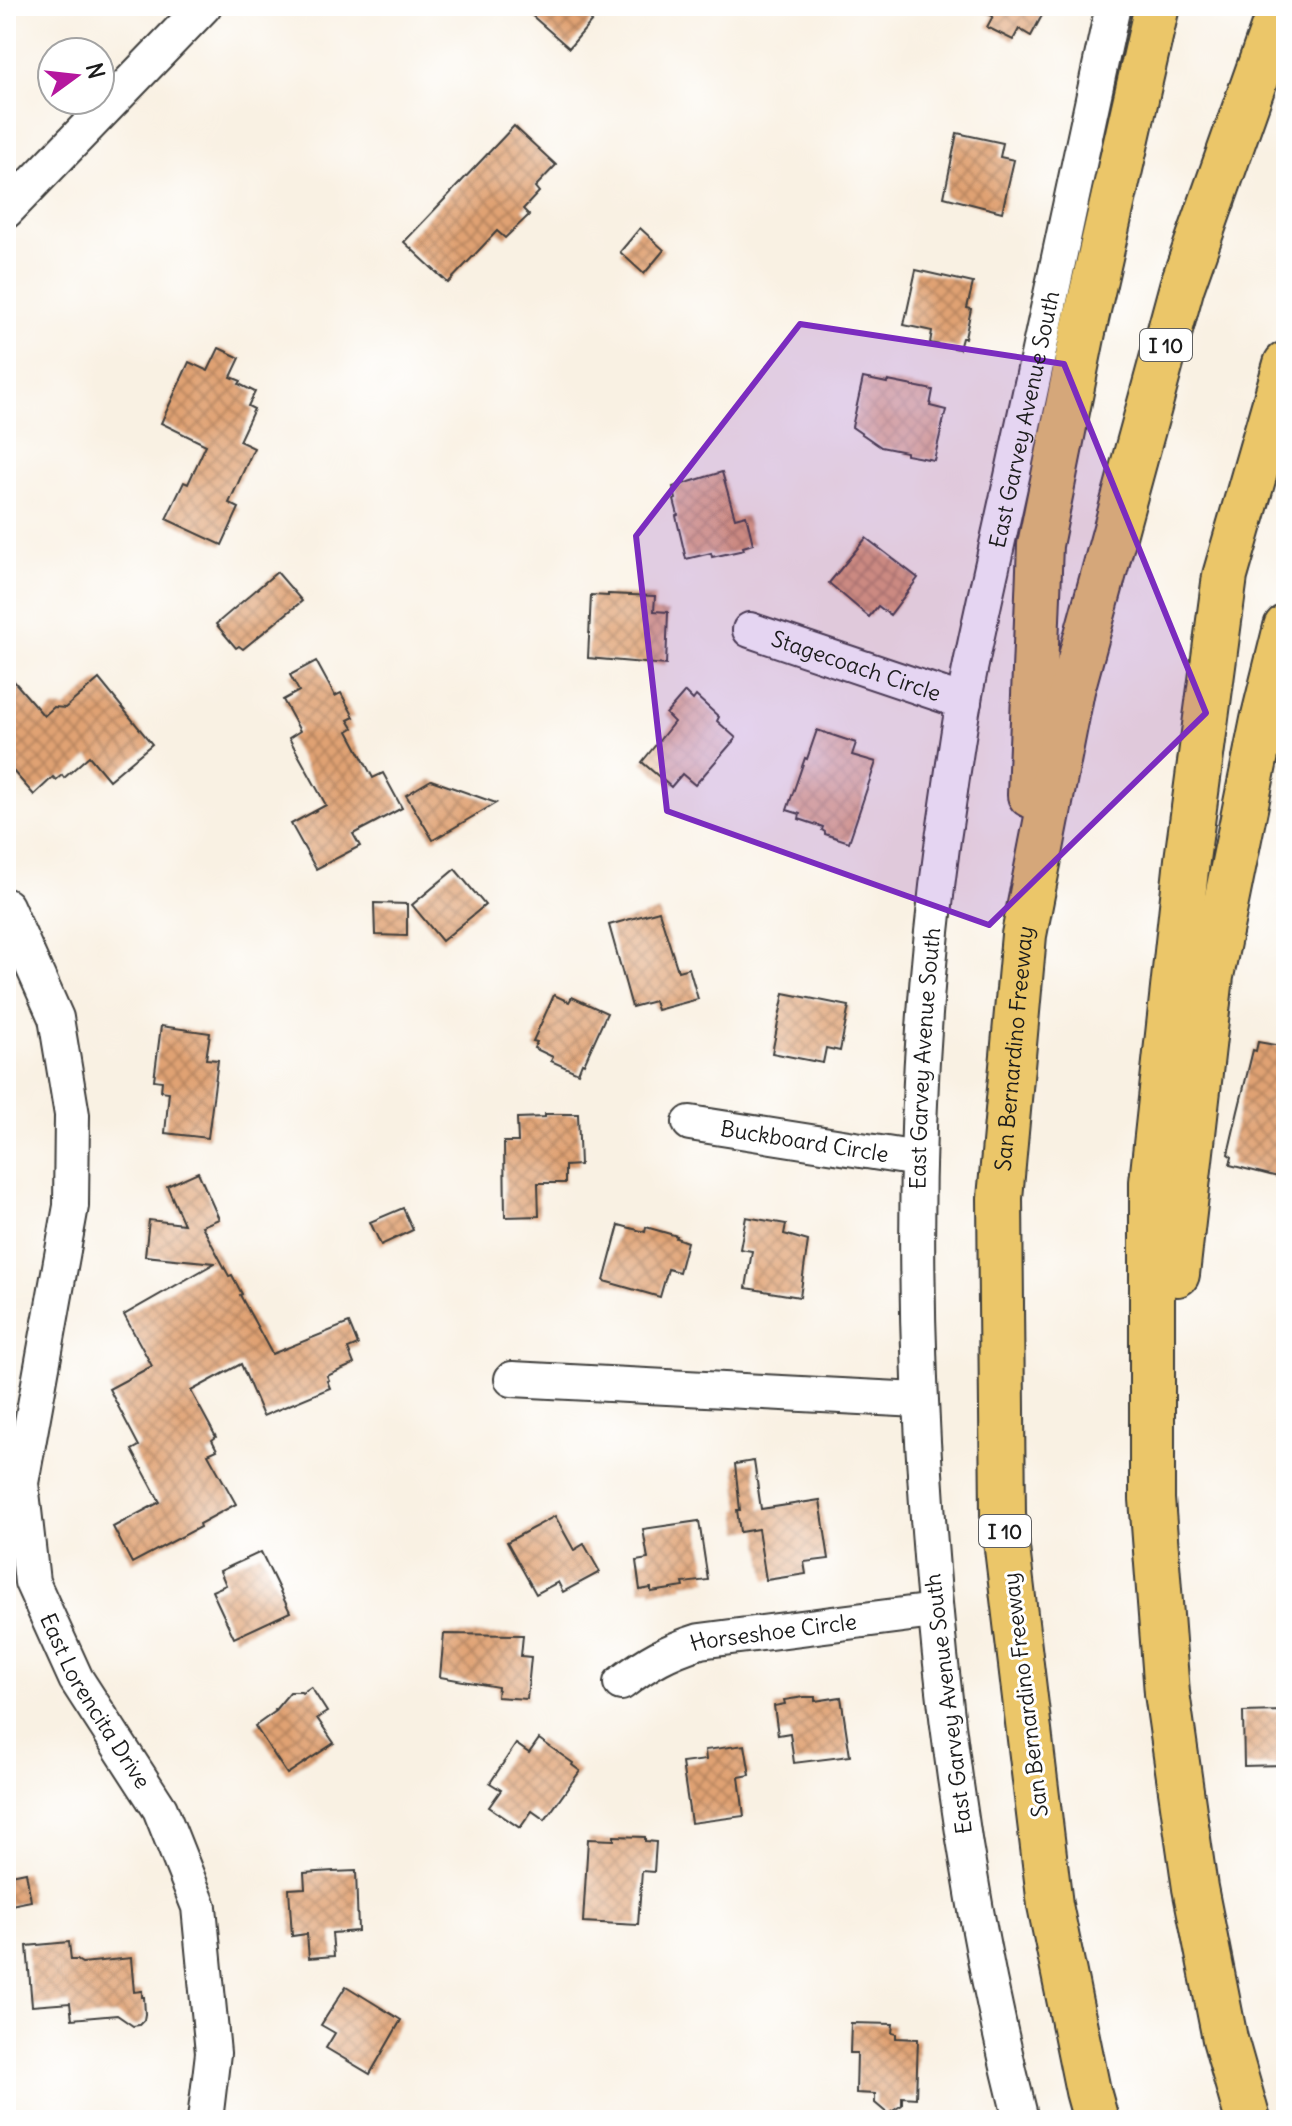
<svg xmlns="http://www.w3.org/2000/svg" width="1292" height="2126" viewBox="0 0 1292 2126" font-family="Delius,sans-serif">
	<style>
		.building { fill: url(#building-cross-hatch) }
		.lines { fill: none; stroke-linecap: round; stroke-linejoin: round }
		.minor-casing { stroke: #3d3c3a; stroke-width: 38 }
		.highway-casing { stroke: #3d3c3a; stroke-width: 48 }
		.minor { stroke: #fff; stroke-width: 34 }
		.highway { stroke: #ebc669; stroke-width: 44 }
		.marked { fill: #7b2cbf; fill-opacity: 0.2; stroke: #7b2cbf; stroke-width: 6; stroke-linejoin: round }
		.labels { text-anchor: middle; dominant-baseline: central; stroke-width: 6; stroke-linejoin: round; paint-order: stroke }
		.shield { fill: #fff; stroke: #606060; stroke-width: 2 }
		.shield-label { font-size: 20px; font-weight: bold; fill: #1c1c1c }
		.street-label { font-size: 22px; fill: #1c1c1c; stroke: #fff }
	</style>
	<defs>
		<pattern id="building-cross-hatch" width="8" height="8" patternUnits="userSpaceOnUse" patternTransform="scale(2)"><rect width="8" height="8" fill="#e0a273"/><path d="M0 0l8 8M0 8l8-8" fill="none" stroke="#b5835e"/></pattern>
	</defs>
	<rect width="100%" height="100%" fill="#fff"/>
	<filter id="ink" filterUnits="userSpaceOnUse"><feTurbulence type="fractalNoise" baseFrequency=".0125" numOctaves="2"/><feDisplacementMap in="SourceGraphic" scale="16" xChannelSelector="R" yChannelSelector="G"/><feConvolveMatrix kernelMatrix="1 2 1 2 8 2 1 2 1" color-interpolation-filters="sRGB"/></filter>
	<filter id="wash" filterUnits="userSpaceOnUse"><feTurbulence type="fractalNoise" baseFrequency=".006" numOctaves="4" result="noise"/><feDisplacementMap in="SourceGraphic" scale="32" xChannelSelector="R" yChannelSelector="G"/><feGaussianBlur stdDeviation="1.8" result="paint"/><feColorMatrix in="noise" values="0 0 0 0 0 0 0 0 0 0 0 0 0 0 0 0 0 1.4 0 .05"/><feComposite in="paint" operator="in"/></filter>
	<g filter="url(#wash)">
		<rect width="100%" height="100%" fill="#f9f1e3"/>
		<g id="blocks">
			<g class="building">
				<path d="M521 6H575L592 21 569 48Z"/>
				<path d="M973 6H1047L1031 36 1019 29 1013 40 987 27 993 16Z"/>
				<path d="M514 126 556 165 535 187 539 192 523 209 529 215 505 238 497 231 448 283 404 242Z"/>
				<path d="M957 133 1003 143 1000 157 1014 160 1002 212 944 197Z"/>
				<path d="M640 228 664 250 644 274 620 252Z"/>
				<path d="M916 270 973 283 967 308 971 309 965 338H962L959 349 930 343 932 331 904 325Z"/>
				<path d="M219 348 240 358 231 377 241 381 239 384 255 392 248 406 254 409 239 441 254 448 229 503 239 508 222 545 166 519 184 482 188 484 206 445 161 423 189 362 208 371Z"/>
				<path d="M863 378 887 383 888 381 933 390 930 406 946 410 934 460 906 455V452L881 447 852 427Z"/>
				<path d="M722 472 735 518 746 515 753 544 743 547 744 550 712 557 711 553 686 559 676 516 678 515 674 500 676 499 673 487Z"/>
				<path d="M866 538 918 578 890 615 878 606 869 617 829 583Z"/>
				<path d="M277 572 302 601 243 649 239 646 236 648 216 624Z"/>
				<path d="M608 594 655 596 654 611 668 612 666 665 588 658 591 595 608 596Z"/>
				<path d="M316 661 335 696 341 693 354 717 348 720 353 728 348 731 373 778 383 773 402 808 353 834 360 846 316 869 291 824 326 805 289 738 300 731 283 700 299 691 290 675Z"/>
				<path d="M6 672 44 716 54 707 65 708 99 679 152 744 109 780 89 756 64 778 62 775 56 780 53 777 34 795 6 763Z"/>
				<path d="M685 692 693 700 696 696 719 717 717 721 736 738 695 785 682 774 671 787 642 762 674 722 666 714Z"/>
				<path d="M817 730 856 743 852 755 876 762 849 842 825 834V832L822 830 823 827 799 819 800 814 787 810 805 758 807 759Z"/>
				<path d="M431 780 496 803 433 840 406 795Z"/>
				<path d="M455 869 485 905 442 941 412 905Z"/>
				<path d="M374 903 407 904V936L375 935Z"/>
				<path d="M659 911 678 971 689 968 698 999 657 1010 654 1001 632 1007 609 925Z"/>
				<path d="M784 993 849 1006 840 1051 826 1048 823 1063 772 1053Z"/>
				<path d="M554 995 569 1002 572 997 607 1013 584 1064 582 1063 578 1073 551 1061 553 1057 534 1048 537 1042 533 1041Z"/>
				<path d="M161 1026 210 1033 206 1059 218 1060 208 1138 165 1133 169 1092 161 1091 162 1081 154 1080Z"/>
				<path d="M1258 1042 1286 1047V1179L1230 1165 1232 1157 1228 1154 1238 1111 1253 1050 1256 1051Z"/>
				<path d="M545 1114H578L580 1165 565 1166V1183H538L539 1216 505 1217 504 1142H518L517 1118 545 1117Z"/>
				<path d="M198 1172 219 1219 202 1226 229 1276 232 1275 242 1294 240 1295 272 1354 349 1323 358 1345 348 1349 354 1364 327 1376 329 1380 327 1381 330 1388 263 1416 241 1364 191 1391 216 1437 212 1440 217 1450 208 1454 236 1504 199 1524 200 1527 132 1563 113 1527 160 1502 132 1450 139 1446 109 1389 152 1366 124 1315 215 1263 145 1256 149 1220 184 1224 167 1186Z"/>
				<path d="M403 1208 413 1230 381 1245 370 1222Z"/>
				<path d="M746 1217 786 1224 784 1234 808 1241 800 1297 746 1288 752 1251 740 1249Z"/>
				<path d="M619 1225 645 1232 646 1227 677 1236 676 1238 687 1242 679 1272 668 1269 660 1297 604 1281Z"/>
				<path d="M754 1461 761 1509 820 1500 829 1559 804 1562 806 1574 766 1580 758 1529 740 1532 737 1510H740L735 1464Z"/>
				<path d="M555 1516 574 1550 584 1544 600 1572 563 1592 558 1582 536 1594 507 1542Z"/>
				<path d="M699 1521 708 1580 683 1583 684 1587 651 1592V1588L640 1590 636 1561 648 1559 643 1529Z"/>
				<path d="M261 1552 290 1612 234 1638 212 1591 226 1585 220 1571Z"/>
				<path d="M444 1634 523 1635 521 1656 531 1657 527 1699 497 1697 498 1687 440 1677Z"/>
				<path d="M311 1687 327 1712 317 1718 334 1743 287 1774 255 1726 276 1711 275 1710 290 1692H301L302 1693Z"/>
				<path d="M804 1697H815V1701L841 1697 850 1756 794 1763 790 1733 778 1735 774 1706 785 1704 784 1700Z"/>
				<path d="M1286 1711V1765L1244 1766 1243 1712Z"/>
				<path d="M539 1739 573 1763 572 1765 580 1771 545 1820 532 1811 520 1828 489 1807 501 1790 490 1783 516 1744 529 1753Z"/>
				<path d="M745 1745 750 1775 739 1777 744 1816 691 1823 682 1763 706 1760 705 1750Z"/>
				<path d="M614 1836 645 1837V1841L656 1842 654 1872 642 1871 638 1925 583 1922 588 1839 614 1840Z"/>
				<path d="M333 1871V1872L356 1871 358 1931 332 1933 334 1956 309 1958 307 1934 292 1936 289 1889 305 1888 304 1873Z"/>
				<path d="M26 1872 31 1901 6 1906V1876Z"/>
				<path d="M69 1942 71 1960H77L82 1963 131 1958 134 1992 142 1991V1997H144L145 2014 144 2020 139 2025 133 2026 117 2015 72 2019 70 2003 32 2006 27 1946Z"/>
				<path d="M346 1986 401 2020 370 2074 326 2048 335 2033 321 2025Z"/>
				<path d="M851 2023 893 2024 892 2033 896 2034V2038L918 2039 916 2098 902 2097V2105L888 2114 875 2103V2094L856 2093 857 2053H850Z"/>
			</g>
		</g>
	</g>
	<g filter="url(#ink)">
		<use href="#blocks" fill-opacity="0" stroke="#3d3c3a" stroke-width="2"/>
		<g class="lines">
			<g class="minor-casing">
				<g id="minor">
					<path d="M6 211 204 6"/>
					<path id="s1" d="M750 630 964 702"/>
					<path id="s2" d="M6 906 56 1018 72 1115 71 1206 21 1483 32 1582 76 1679 160 1809 199 1907 213 2053 205 2120"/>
					<path id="s3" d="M690 1123 918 1159"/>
					<path d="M512 1379 919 1400"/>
					<path id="s4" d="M621 1683C648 1662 668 1651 700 1641L934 1611"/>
					<path id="s5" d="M1021 2120C970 1918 941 1712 927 1504 911 1282 913 1059 943 839 950 793 956 746 964 700 979 619 999 539 1016 458 1048 308 1080 157 1113 6"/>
				</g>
			</g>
			<g class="highway-casing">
				<g id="highway">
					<path d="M1030 795 1040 545 1083 332 1157 6"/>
					<path d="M1177 1274 1211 976 1263 720 1286 627"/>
					<path id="s6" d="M1096 2120 1088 2091 1050 1905 1003 1515 1000 1198 1024 935 1072 690 1182 286 1281 6"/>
					<path d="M1248 2120 1225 2039 1195 1888 1167 1693 1152 1499V1182L1187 860 1225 576 1286 364"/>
				</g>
			</g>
			<use href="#minor" class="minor"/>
			<use href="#highway" class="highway"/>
		</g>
	</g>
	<path class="marked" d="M800 324 1064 364 1206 713 989 925 667 811 636 536Z"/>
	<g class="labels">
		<g class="shield">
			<rect x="1140" y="329" width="52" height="32" rx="6"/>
			<rect x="979" y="1515" width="52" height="32" rx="6"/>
		</g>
		<g class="shield-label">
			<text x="1166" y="345">I 10</text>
			<text x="1005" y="1531">I 10</text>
		</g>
		<g class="street-label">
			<text stroke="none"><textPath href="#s5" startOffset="1718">East Garvey Avenue South</textPath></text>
			<text stroke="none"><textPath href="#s1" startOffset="112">Stagecoach Circle</textPath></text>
			<text stroke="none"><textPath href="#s6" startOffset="1080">San Bernardino Freeway</textPath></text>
			<text stroke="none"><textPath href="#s5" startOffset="1070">East Garvey Avenue South</textPath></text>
			<text stroke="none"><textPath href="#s3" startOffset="116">Buckboard Circle</textPath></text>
			<text stroke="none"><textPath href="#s4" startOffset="164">Horseshoe Circle</textPath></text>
			<text transform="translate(1025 1695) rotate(-97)">San Bernardino Freeway</text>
			<text stroke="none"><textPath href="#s2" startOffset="828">East Lorencita Drive</textPath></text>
			<text transform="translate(948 1704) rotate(-97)">East Garvey Avenue South</text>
		</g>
	</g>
	<rect width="1292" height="2126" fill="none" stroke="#fff" stroke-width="32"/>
	<g transform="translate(76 76) rotate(75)"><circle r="38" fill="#ffffff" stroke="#a4a4a4" stroke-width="2"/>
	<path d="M0-6L14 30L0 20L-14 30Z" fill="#b5179e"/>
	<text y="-12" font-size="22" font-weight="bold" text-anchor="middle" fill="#1c1c1c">N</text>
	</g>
</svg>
